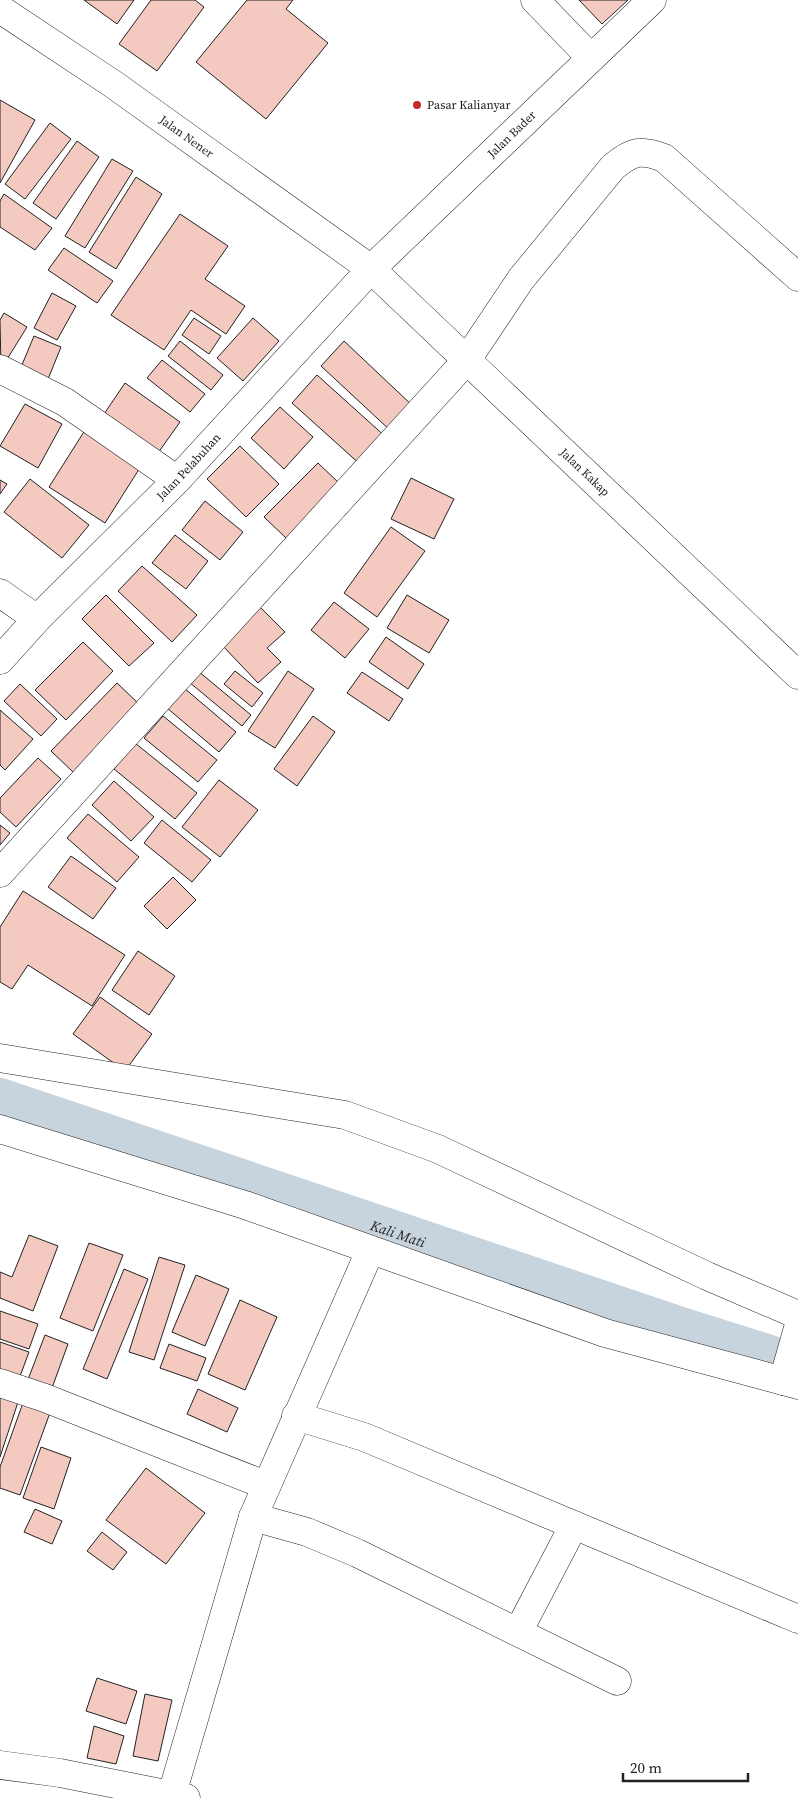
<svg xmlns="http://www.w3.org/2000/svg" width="798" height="1798" viewBox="0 0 798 1798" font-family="'Source Serif 4',serif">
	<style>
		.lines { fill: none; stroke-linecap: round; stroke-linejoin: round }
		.canal { stroke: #c7d3dd; stroke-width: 44 }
		.building { fill: #f3c9c0; stroke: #222 }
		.minor-casing { stroke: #222; stroke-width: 29 }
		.secondary-casing { stroke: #222; stroke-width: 29 }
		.minor { stroke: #fff; stroke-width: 28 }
		.secondary { stroke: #fff; stroke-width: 28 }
		.poi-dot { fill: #c62828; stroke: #fff; stroke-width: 2 }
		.labels { text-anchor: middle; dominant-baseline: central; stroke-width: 4; stroke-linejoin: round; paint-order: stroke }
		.poi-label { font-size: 12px; fill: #222; stroke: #fff; text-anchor: start }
		.street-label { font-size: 12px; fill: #222; stroke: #fff }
		.water-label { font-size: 14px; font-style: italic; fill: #222; stroke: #fff }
	</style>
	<rect width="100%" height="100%" fill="#fff"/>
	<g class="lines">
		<path class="canal" id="s1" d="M0 1100 681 1329 798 1366"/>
	</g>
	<g class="building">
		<path d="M84 0H134L117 24Z"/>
		<path d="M151 0H195L204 7 157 71 119 44Z"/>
		<path d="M247 0H293L286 9 328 43 266 119 196 62Z"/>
		<path d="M579 0H628L602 24Z"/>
		<path d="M0 100 35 120 0 183Z"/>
		<path d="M50 123 71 139 25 199 5 184Z"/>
		<path d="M77 141 99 157 56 219 33 203Z"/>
		<path d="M112 159 133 171 85 248 65 236Z"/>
		<path d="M136 177 162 194 116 269 89 252Z"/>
		<path d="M4 194 52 228 35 250 0 227V201Z"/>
		<path d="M180 214 228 246 205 279 245 306 226 334 191 310 164 350 111 315Z"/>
		<path d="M64 248 113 281 97 303 48 270Z"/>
		<path d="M52 293 76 306 57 340 34 328Z"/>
		<path d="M4 313 27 327 1 369 0 320Z"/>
		<path d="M194 318 221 336 209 354 182 335Z"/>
		<path d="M253 318 279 341 243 381 217 358Z"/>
		<path d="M34 336 61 347 46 384 19 372Z"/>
		<path d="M180 341 223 375 211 390 168 356Z"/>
		<path d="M344 341 415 408 392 432 321 366Z"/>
		<path d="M162 360 205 394 190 412 147 378Z"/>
		<path d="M317 375 387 438 362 466 292 403Z"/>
		<path d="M125 383 180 422 158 453 104 414Z"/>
		<path d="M25 404 62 424 38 468 0 446Z"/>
		<path d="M280 407 313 437 284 469 251 438Z"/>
		<path d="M87 427 143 463 105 523 49 487Z"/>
		<path d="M240 446 279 484 246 517 207 479Z"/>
		<path d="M318 463 340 484 286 538 264 517Z"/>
		<path d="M411 478 454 499 434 539 391 519Z"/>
		<path d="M30 479 89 525 62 558 4 512Z"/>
		<path d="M0 480 7 484 0 494Z"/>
		<path d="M205 501 243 532 220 560 182 530Z"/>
		<path d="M391 527 425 551 377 617 344 593Z"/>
		<path d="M175 535 208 561 186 589 152 563Z"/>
		<path d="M142 566 197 615 172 642 118 591Z"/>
		<path d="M106 595 154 643 129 666 82 619Z"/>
		<path d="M407 595 449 620 429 653 387 628Z"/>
		<path d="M334 602 369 629 345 658 311 630Z"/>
		<path d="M260 607 285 632 267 648 281 662 258 683 221 644Z"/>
		<path d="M386 637 424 664 408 689 369 662Z"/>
		<path d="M83 642 113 671 66 720 35 690Z"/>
		<path d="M198 671 251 715 242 726 189 682Z"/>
		<path d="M235 671 263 693 252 707 224 684Z"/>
		<path d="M288 671 314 689 275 748 248 731Z"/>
		<path d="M362 672 403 699 389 721 347 693Z"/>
		<path d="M117 683 139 704 73 772 51 751Z"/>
		<path d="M20 684 57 719 41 736 4 701Z"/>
		<path d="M184 688 236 732 219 752 167 708Z"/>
		<path d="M0 710 33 739 5 770 0 765Z"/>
		<path d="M163 716 217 760 198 782 144 738Z"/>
		<path d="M313 716 335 732 297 786 274 769Z"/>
		<path d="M135 743 197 793 175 819 114 769Z"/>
		<path d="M38 758 61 779 16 827 0 812V798Z"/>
		<path d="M219 780 258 810 220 857 182 827Z"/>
		<path d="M114 781 154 817 131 841 92 805Z"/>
		<path d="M88 814 139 857 117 882 67 838Z"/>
		<path d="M162 820 211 860 192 882 144 843Z"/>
		<path d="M0 825 10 833 0 845Z"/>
		<path d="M71 856 116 888 93 919 48 887Z"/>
		<path d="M173 877 196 900 167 929 144 906Z"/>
		<path d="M23 891 125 955 92 1006 28 965 12 989 0 982V927Z"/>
		<path d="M138 951 175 976 149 1015 112 990Z"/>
		<path d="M100 997 152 1034 125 1071 73 1034Z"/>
		<path d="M29 1235 58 1246 33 1311 0 1298V1272L12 1277Z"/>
		<path d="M89 1243 123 1255 93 1331 60 1318Z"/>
		<path d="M159 1257 185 1265 154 1360 129 1352Z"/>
		<path d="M124 1269 148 1279 107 1379 83 1369Z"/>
		<path d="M196 1275 229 1289 205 1346 172 1332Z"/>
		<path d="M240 1300 277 1317 245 1390 208 1374Z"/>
		<path d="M0 1311 38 1324 29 1349 0 1339Z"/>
		<path d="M45 1335 68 1344 48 1399 24 1390Z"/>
		<path d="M0 1342 29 1352 16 1387 0 1382Z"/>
		<path d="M169 1344 206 1358 197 1381 160 1368Z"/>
		<path d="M198 1389 238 1408 227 1432 187 1414Z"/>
		<path d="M0 1393 19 1399 0 1457Z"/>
		<path d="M24 1400 51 1410 20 1495 0 1488V1467Z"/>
		<path d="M41 1447 71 1458 54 1509 23 1498Z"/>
		<path d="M146 1468 205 1513 166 1564 106 1520Z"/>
		<path d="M35 1509 62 1521 52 1544 24 1532Z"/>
		<path d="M102 1532 127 1552 113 1570 87 1551Z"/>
		<path d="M97 1678 137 1691 126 1724 86 1711Z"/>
		<path d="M145 1694 172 1700 158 1761 133 1756Z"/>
		<path d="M94 1726 124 1736 116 1764 87 1758Z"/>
	</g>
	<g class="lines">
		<g class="minor-casing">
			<g id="minor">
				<path d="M535 0 591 58"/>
				<path id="s2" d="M0 9 113 84 371 269 798 675"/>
				<path d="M0 369 65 402 177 480"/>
				<path d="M0 593 37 619"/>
				<path d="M0 873 466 361 521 279 613 167C632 151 641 149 664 158L798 277"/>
				<path d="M0 1058 345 1115 438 1149 707 1276 798 1315"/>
				<path d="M0 1129 245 1205 605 1333 798 1385"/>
				<path d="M783 1381 798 1328"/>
				<path d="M0 1383 45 1398 265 1485"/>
				<path d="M296 1416 364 1437 798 1619"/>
				<path d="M253 1517 307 1532 357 1553 617 1681"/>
				<path d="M518 1632 574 1525"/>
				<path d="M0 1765 60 1773 186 1798"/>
				<path d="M172 1794 253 1517 370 1251"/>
			</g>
		</g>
		<g class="secondary-casing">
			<g id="secondary">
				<path id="s3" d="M0 660 37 619 177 480 371 269 652 0"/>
			</g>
		</g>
		<use href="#minor" class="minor"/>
		<use href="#secondary" class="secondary"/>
	</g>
	<circle class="poi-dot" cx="417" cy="105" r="5"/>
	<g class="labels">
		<g class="poi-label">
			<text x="427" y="105">Pasar Kalianyar</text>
		</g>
		<g class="street-label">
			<text stroke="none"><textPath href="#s3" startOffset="734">Jalan Bader</textPath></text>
			<text stroke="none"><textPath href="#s2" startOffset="226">Jalan Nener</textPath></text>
			<text stroke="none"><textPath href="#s3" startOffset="270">Jalan Pelabuhan</textPath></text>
			<text stroke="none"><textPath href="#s2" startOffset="748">Jalan Kakap</textPath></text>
		</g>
		<g class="water-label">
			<text stroke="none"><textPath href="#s1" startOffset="420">Kali Mati</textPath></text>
		</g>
	</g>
	<path d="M623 1773v8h125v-8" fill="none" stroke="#222222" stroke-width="2.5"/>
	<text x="630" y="1773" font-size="15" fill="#222222" stroke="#ffffff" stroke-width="4" paint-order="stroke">20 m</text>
</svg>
